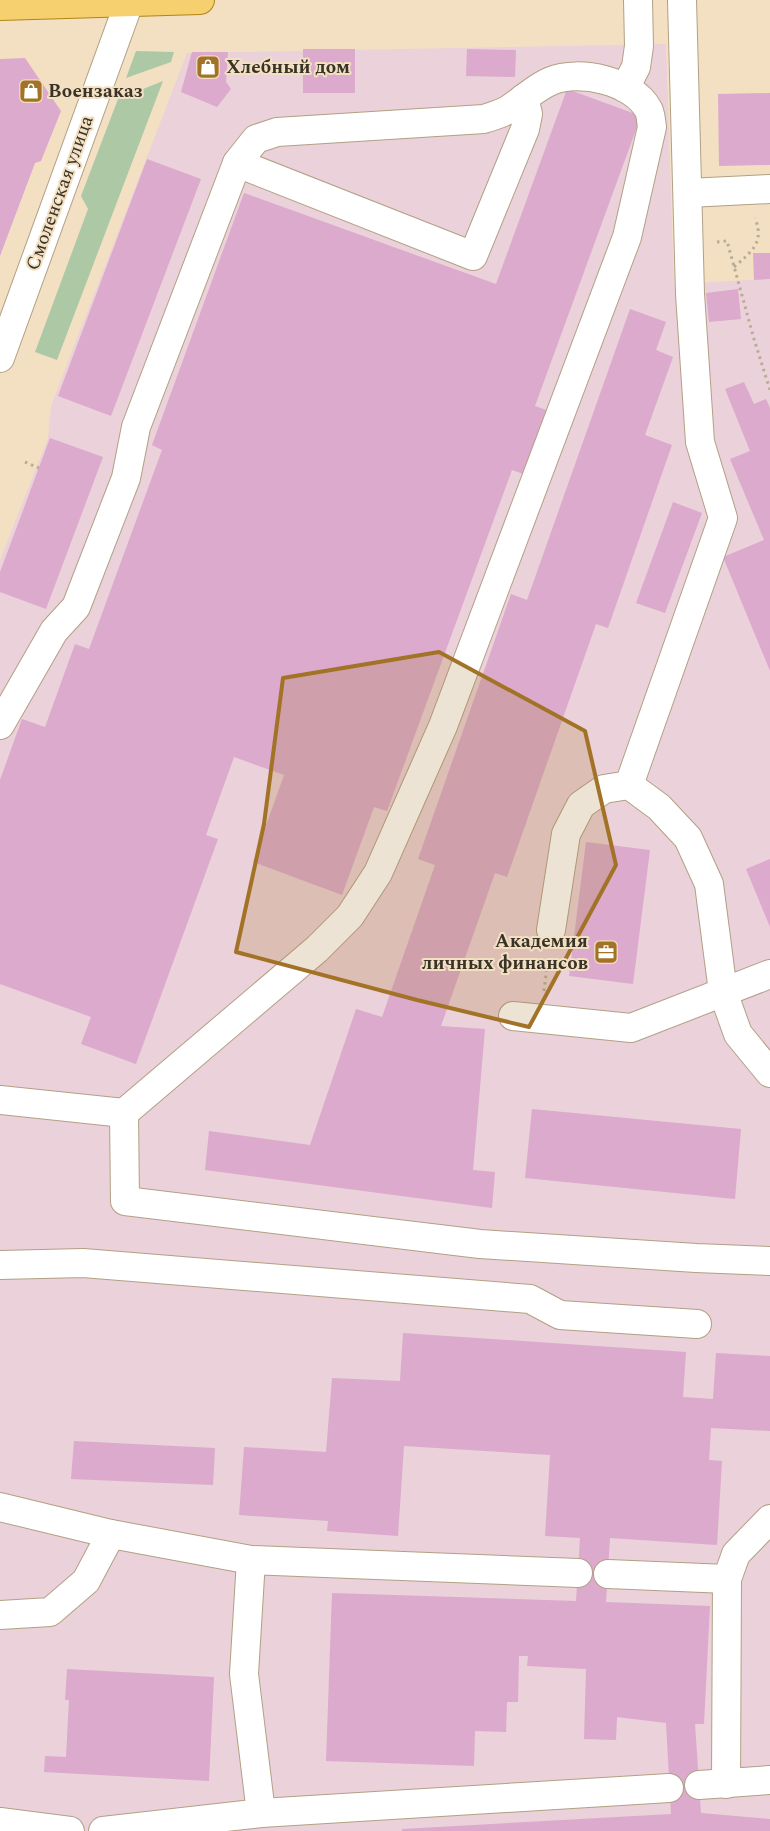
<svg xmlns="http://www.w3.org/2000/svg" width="770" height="1831" viewBox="0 0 770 1831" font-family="Spectral,serif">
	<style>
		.industrial { fill: #ebd1d9 }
		.green { fill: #adc8a5 }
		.building { fill: #dbaacd }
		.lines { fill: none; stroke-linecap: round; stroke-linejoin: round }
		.minor-casing { stroke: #b2a085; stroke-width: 30 }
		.major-casing { stroke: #b08517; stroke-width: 30 }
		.path { stroke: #baab93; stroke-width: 3; stroke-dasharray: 2.5 4; stroke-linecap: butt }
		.minor { stroke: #fff; stroke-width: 28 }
		.major { stroke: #f6d06f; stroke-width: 28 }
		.marked { fill: #a27326; fill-opacity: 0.2; stroke: #a27326; stroke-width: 4; stroke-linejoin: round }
		.labels { text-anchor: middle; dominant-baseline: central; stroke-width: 4; stroke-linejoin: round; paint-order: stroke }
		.poi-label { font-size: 19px; font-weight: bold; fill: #393226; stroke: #f3e0c3; text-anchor: start }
		.street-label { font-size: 19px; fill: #393226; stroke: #f3e0c3 }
	</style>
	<rect width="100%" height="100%" fill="#f3e0c3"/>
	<path class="industrial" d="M666 44 674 284 770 279V1831H0V560L48 438 51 406 187 53Z"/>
	<g class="green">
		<path d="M136 51 174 52 171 62 126 78Z"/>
		<path d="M163 81 57 360 35 352 88 209 81 196 118 99Z"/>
	</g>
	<g class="building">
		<rect x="303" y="49" width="52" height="44"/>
		<path d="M467 49 516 50 515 77 466 76Z"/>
		<path d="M192 52H228L226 82 231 89 217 107 181 92Z"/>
		<path d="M25 58 61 111 41 161 35 163 0 256V59Z"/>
		<path d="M567 89 641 116 535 406 552 412 529 476 512 470 387 811 374 807 342 895 253 862 284 775 234 757 206 835 218 839 136 1064 81 1044 91 1017 0 984V780L22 719 45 727 75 644 89 649 162 450 152 445 244 193 496 284Z"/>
		<path d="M770 93V165L719 166 718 94Z"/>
		<path d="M147 159 201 179 111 416 58 396Z"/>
		<path d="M753 253H770V279L754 280Z"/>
		<path d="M738 289 741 319 709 322 706 293Z"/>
		<path d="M630 309 666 322 656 350 673 357 645 435 672 445 608 628 596 624 507 877 495 873 441 1026 485 1029 473 1170 495 1172 492 1208 205 1170 209 1131 310 1145 356 1009 382 1017 435 865 418 859 511 594 527 600Z"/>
		<path d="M744 382 754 404 766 399 770 408V671L723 557 764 540 730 459 750 451 725 389Z"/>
		<path d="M50 438 103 457 46 609 0 592V572Z"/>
		<path d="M673 502 702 513 665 613 636 603Z"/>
		<path d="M586 842 650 850 633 984 569 976Z"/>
		<path d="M770 859V927L746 869Z"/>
		<path d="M532 1109 741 1129 735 1199 525 1178Z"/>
		<path d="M403 1333 686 1352 683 1397 713 1399 716 1353 770 1356V1431L711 1428 709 1460 722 1461 717 1545 610 1538 606 1602 710 1606 704 1724H695L701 1813 770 1819V1831H402V1829L671 1814 666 1723 617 1717 616 1740 584 1739 586 1669 527 1666 528 1656H519L518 1702H507L506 1732 475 1731 474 1766 326 1761 332 1593 576 1601 580 1538 545 1536 550 1455 404 1446 398 1536 327 1531 328 1521 239 1515 244 1447 326 1452 332 1378 400 1381Z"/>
		<path d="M74 1441 215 1448 213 1485 71 1479Z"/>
		<path d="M67 1669 214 1677 209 1781 44 1772 45 1756 66 1757 69 1700H65Z"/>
	</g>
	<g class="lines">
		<g class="minor-casing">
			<g id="minor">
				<path d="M682 0 690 294 700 442 723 518 629 785 659 807 688 838 709 884 723 992 738 1034 770 1073"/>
				<path d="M625 88 636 67 639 46 638 0"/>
				<path d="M688 193 770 189"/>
				<path d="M0 358 130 0"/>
				<path d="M0 725 54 631 76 607 126 478 136 427 237 163 473 256 525 129 528 114 524 98"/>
				<path d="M551 930 566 834 581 805 604 789 629 785"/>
				<path d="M513 1016 631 1028 770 974"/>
				<path d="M0 1100 124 1113 317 949 350 916 378 873 443 726 627 237 652 127C651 122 651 113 648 109 633 81 579 69 551 81 536 87 523 100 509 109 502 114 492 116 484 119L277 132 256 139 237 163"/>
				<path d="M124 1113 125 1201 480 1244 696 1258 770 1261"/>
				<path d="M0 1265 83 1263 530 1299 560 1315 697 1324"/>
				<path d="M0 1507 111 1534 251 1560 578 1573"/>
				<path d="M251 1560 244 1674 261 1813"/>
				<path d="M608 1574 727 1579"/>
				<path d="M0 1615 50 1612 86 1581 111 1534"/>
				<path d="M726 1784 727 1579 736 1554 770 1519"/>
				<path d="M699 1785 770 1780"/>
				<path d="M0 1822 70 1831"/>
				<path d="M103 1831 261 1813 669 1788"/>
			</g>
		</g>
		<g class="major-casing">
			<path id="major" d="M0 6 200 0"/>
		</g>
		<g class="path">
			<path d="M717 242 727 241 754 339 770 390"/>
			<path d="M734 267C751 252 765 243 755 218"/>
			<path d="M25 462 39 468"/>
			<path d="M544 991 548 958"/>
		</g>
		<use href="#minor" class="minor"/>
		<use href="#major" class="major"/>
	</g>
	<path class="marked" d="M439 652 585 731 616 865 529 1027 417 1000 236 952 264 824 283 678Z"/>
	<defs>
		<g id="shop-square" transform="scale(1.25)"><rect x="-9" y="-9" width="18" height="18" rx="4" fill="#a27326" stroke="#f3e0c3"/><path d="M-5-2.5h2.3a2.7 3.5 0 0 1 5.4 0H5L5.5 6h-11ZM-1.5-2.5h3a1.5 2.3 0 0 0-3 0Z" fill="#fff"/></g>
		<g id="office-square" transform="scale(1.25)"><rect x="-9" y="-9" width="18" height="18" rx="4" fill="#a27326" stroke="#f3e0c3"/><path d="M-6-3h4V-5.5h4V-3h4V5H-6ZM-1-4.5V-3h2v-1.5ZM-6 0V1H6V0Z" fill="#fff"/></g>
	</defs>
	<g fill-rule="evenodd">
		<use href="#shop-square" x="208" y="67"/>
		<use href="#shop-square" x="31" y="91"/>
		<use href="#office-square" x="606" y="952"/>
	</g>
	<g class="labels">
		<g class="poi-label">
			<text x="226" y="67">Хлебный дом</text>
			<text x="48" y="91">Воензаказ</text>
			<text x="588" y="941" text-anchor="end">Академия<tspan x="588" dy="22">личных финансов</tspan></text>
		</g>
		<g class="street-label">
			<text transform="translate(60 193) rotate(-70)">Смоленская улица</text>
		</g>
	</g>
</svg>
